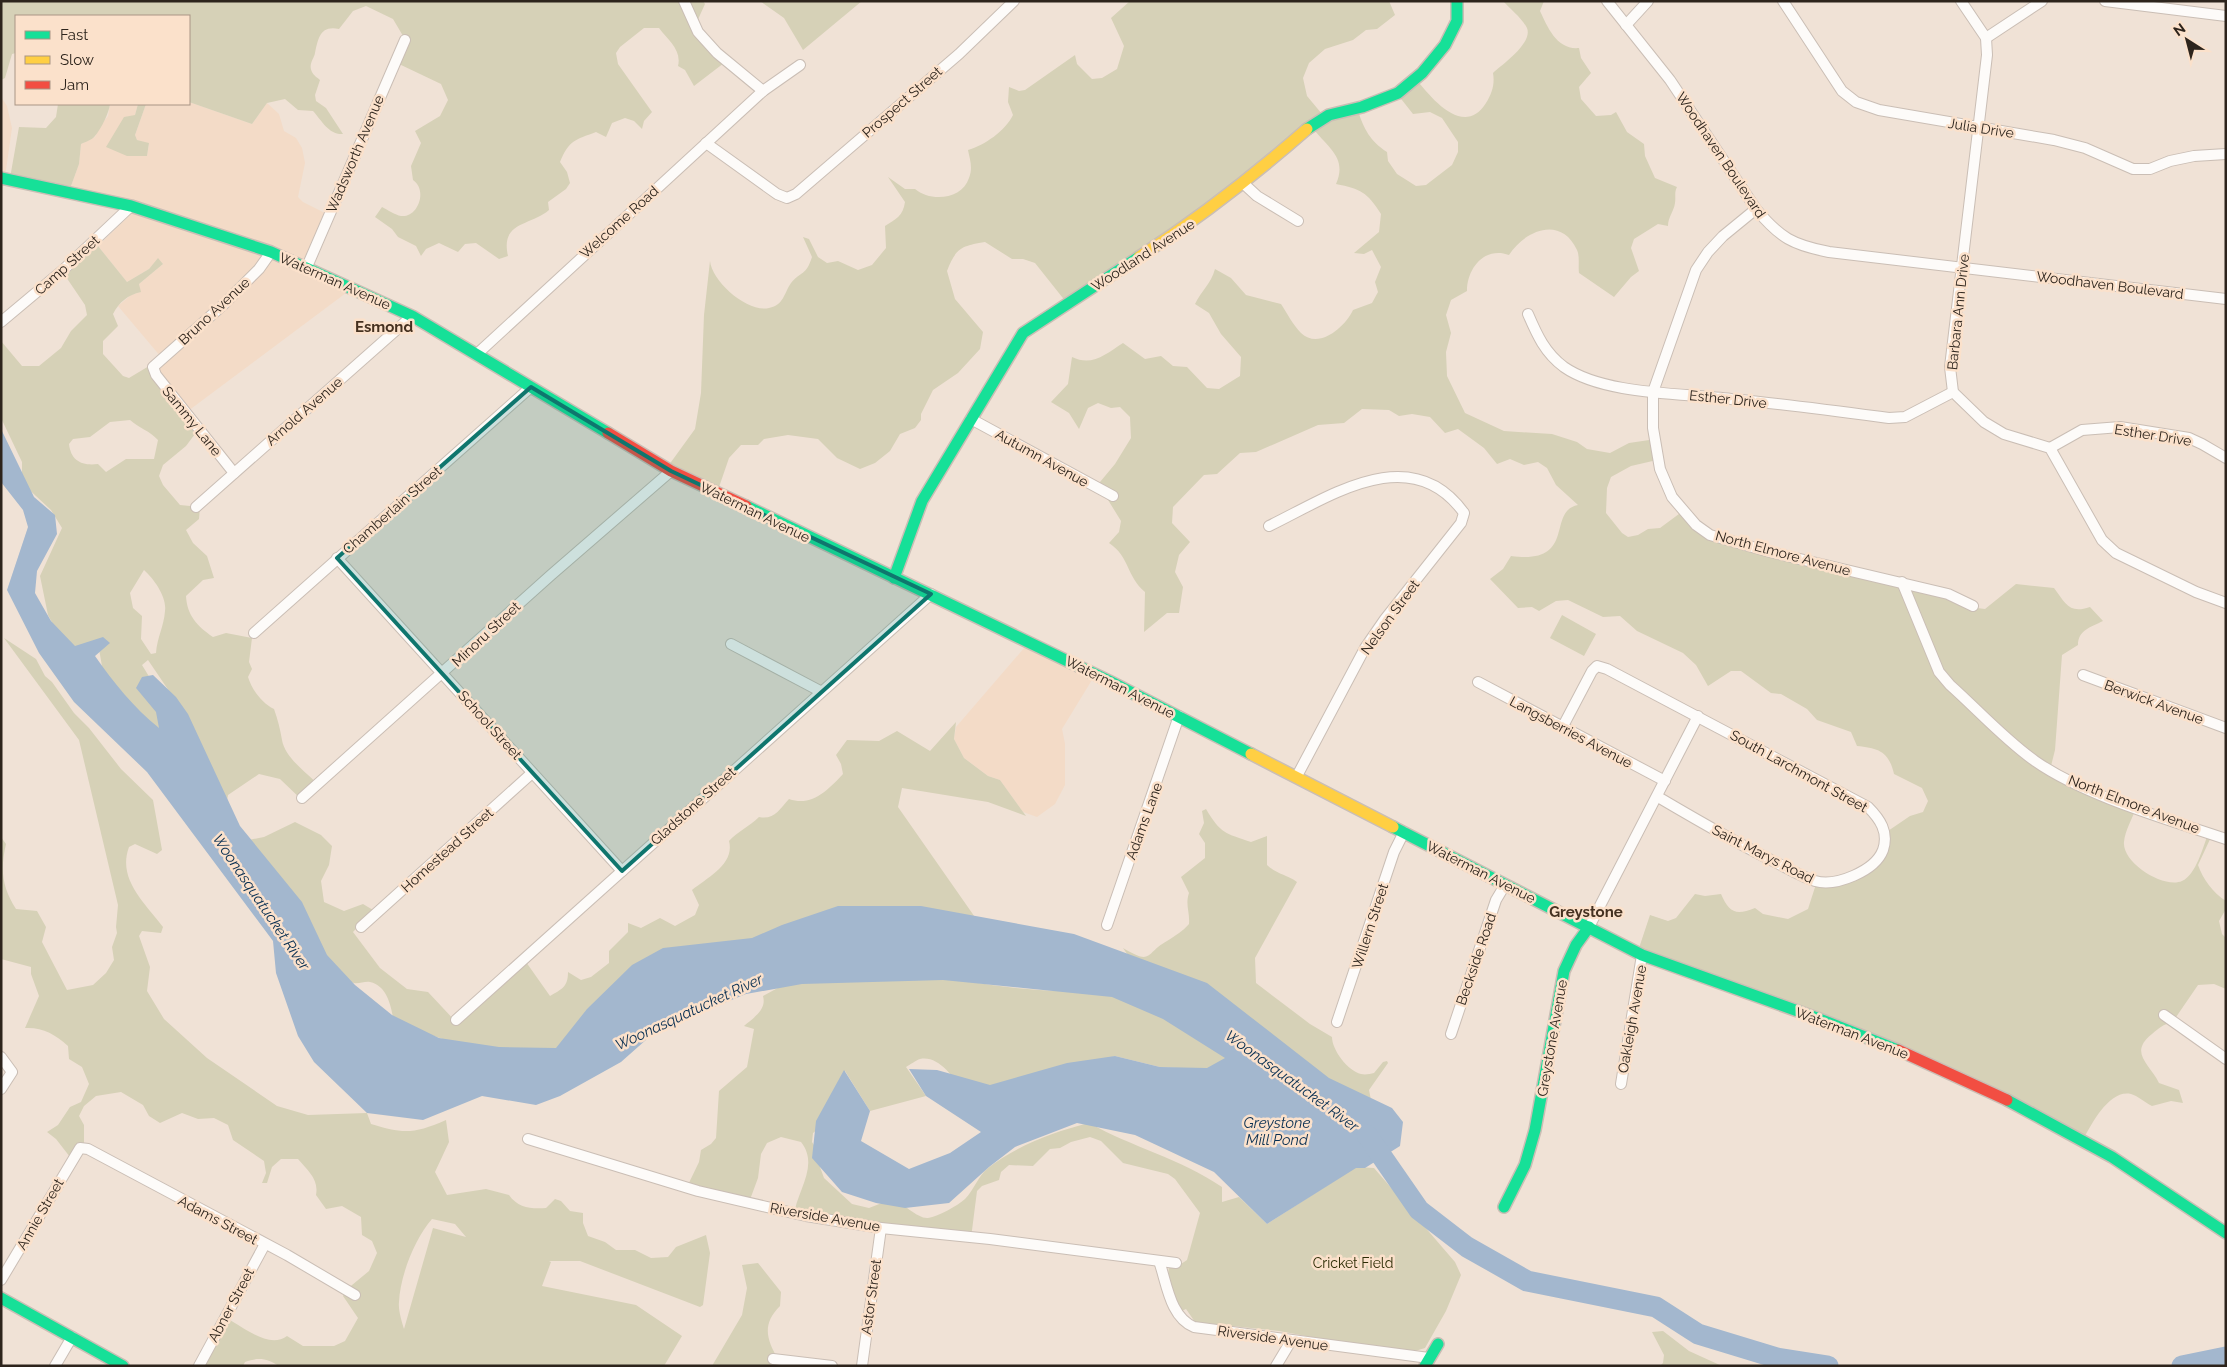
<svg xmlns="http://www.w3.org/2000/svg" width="2227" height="1367" viewBox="0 0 2227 1367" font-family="Raleway,sans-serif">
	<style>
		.built { fill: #f3dbc7 }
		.green { fill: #d6d1b7; fill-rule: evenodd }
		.water { fill: #a3b7ce }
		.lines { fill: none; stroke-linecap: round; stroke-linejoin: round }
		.river { stroke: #a3b7ce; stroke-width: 21 }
		.street-casing { stroke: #cabeb5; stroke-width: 12 }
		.fast-casing { stroke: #cabeb5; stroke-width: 14 }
		.slow-casing { stroke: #cabeb5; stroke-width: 14 }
		.jam-casing { stroke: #cabeb5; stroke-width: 14 }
		.street { stroke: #fdfbf9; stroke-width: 10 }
		.fast { stroke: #16e098; stroke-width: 11 }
		.slow { stroke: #ffcf43; stroke-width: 11 }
		.jam { stroke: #f24e42; stroke-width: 11 }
		.marked { fill: #0f766e; fill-opacity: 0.2; stroke: #0f766e; stroke-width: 4; stroke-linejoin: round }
		.labels { text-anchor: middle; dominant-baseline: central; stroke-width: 5; stroke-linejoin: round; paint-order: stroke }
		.street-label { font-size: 14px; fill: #2d241c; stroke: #fbe1cb }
		.park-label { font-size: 14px; fill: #2d2d05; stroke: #fbe1cb }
		.neighbourhood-label { font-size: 15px; font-weight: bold; fill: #453120; stroke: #fbe1cb }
		.water-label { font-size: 15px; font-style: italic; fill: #082f52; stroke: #fbe1cb }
	</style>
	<rect width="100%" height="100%" fill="#f0e2d6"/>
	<g class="built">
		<path d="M1 97 7 106 12 128 5 177 8 180 1 190Z"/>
		<path d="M189 102 252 124 267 103 279 114 284 131 296 138 302 148 305 163 298 197 303 202 327 214 306 267 350 290 188 411 156 371 161 357 118 306 131 295 140 292 139 284 163 264 158 259 149 269 127 282 98 246 132 213 71 186 79 164 81 144 95 137 100 126 108 116 110 104H138L135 115 130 118 127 156H147L149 144 137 140 135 135 146 104Z"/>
		<path d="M1031 640 1095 675 1062 729 1065 744V785L1055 804 1037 817 1023 812 1000 780 988 776 964 758 954 739 956 727Z"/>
	</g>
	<g class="green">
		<path d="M1 1H703L705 4 695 26 724 63 694 86 685 70 678 66C682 50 668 40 659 28H644L620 47 616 53 618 64 652 112 644 121 642 129 634 121 625 118 612 123 606 137 596 132C575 140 569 140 560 162L567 172 570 183 566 189 548 202 549 210C531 226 500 221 508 256L499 259 476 243 465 244 458 252 439 243 426 249 421 256 416 246 398 237 392 229 375 217 382 207C388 210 395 215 401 216 418 218 428 190 413 180L411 166 421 143 415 131 440 116 448 100 441 84 399 64 406 41 393 19 366 6 353 11 339 29C320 25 318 39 315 53 314 59 308 64 312 72 313 75 318 78 320 80L315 95 316 101 326 108 343 134C329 135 322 121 313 111L298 110 285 99 267 103 252 124 189 102V16H16V53L12 54 5 78 1 80Z"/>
		<path d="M760 1H862L803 50 784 18Z"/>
		<path d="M1130 1H1389L1395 15 1377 29 1366 30 1353 40 1325 49 1309 63 1303 78 1307 96 1327 120 1358 111C1364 129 1370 141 1387 152L1388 161 1397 174 1416 186 1426 185 1452 165 1458 152V142L1442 118 1430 112 1413 114 1398 95 1416 79C1432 99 1464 138 1486 103 1492 93 1495 84 1493 73 1503 64 1533 43 1527 28 1522 18 1510 9 1503 1H1544L1540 11C1548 28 1557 50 1579 48L1581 58 1591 73 1579 87 1581 99 1596 116 1611 115 1616 112 1627 132 1644 144 1645 156 1655 178 1677 187C1674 193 1676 196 1675 203 1674 211 1668 217 1668 226L1658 224 1634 239 1631 248 1639 271 1631 277 1614 297 1579 273C1578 267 1580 256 1577 250 1561 215 1525 230 1509 255 1485 246 1467 268 1467 291L1451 300 1446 315 1451 333 1446 352 1447 376 1465 413 1504 431 1552 434 1577 442 1587 449 1610 453 1629 443 1656 439 1657 460 1631 466 1611 477 1607 488 1606 513 1622 533 1628 537 1638 535 1648 529 1660 528 1683 511 1716 536 1911 586 1969 607 1985 609 2016 584 2054 588C2066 604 2069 614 2090 607L2103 621C2091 627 2078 630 2078 645L2062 655 2055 750 2050 770 2136 808C2132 819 2125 831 2124 842 2122 863 2164 889 2182 881 2196 875 2203 847 2208 834L2212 835 2198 865C2203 879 2213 893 2226 901V909L2219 921 2222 934 2226 938V989L2214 984 2198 985 2172 1023C2163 1024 2159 1028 2152 1034 2128 1053 2150 1064 2159 1083L2179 1090 2183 1103 2171 1101 2152 1106C2146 1103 2138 1096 2131 1094 2110 1089 2092 1123 2084 1138L2005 1098 1638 951 1650 915 1668 921 1676 918 1695 894 1705 896 1721 894C1729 912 1735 916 1755 908L1763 914 1788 919 1808 909 1817 881 1838 879 1873 862 1885 833 1910 816 1923 812 1928 801 1922 788 1894 774C1889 752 1879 748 1857 746L1851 732 1817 720 1807 709 1781 694 1771 693 1741 671H1731L1708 686 1696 665 1683 653 1637 631 1620 616 1603 617 1568 600 1556 601 1539 611 1532 607 1518 608 1490 579 1503 569 1511 556C1578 565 1546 511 1578 505L1556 485 1547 468 1538 462 1524 465 1510 459 1497 464 1484 448 1458 429 1445 433 1430 417 1412 414 1399 416 1389 410 1362 409 1344 423 1318 425 1256 452 1240 453 1217 474 1204 475 1173 507 1172 523 1190 542 1179 555 1175 572 1183 587 1179 613H1167L1144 632 1145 592C1126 576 1130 557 1109 543L1119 532 1121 521 1105 495 1095 488 1115 464 1131 438 1130 417 1120 407 1111 408 1098 403 1088 408 1079 429 1069 413 1051 402 1068 384 1072 357C1092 367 1106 354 1123 343L1145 359 1161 356 1173 366 1187 367 1207 388 1219 389 1240 376 1241 357 1221 334 1209 313 1195 304C1201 291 1211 284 1215 269L1231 278 1246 295 1281 304C1287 313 1293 325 1301 333 1319 350 1345 327 1353 310L1372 303 1378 292 1375 282 1381 267 1372 250 1364 254 1354 253 1379 232 1381 214C1367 192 1361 189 1336 184 1347 159 1330 149 1315 131L1070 307 1035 263 1023 259H1012L985 242C961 246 956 248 947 271L955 299 983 332 980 349 958 373 933 390 921 414V420L915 428 900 434 890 451 875 463 860 469 837 458 818 439 788 435 764 439 758 445H741L729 458 718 490 666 469 695 429 701 393 704 315 710 261C712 282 748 313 769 308 784 305 784 293 791 283 801 271 806 276 812 257L803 237 809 239 818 257 827 263 838 261 858 270 872 265 886 248 885 226C896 219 903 216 905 202L888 177 905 189H915C930 202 962 200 969 178 973 168 970 160 968 150 985 145 1005 131 1013 115L1008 102 1009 87 1019 91 1025 90 1075 55 1077 64 1092 79 1102 78 1117 69 1124 46 1111 18Z"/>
		<path d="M58 104H110C109 113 101 129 95 136 92 140 85 142 81 144L79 164 71 186 10 178 19 127 46 128 56 117Z"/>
		<path d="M138 104H146L135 135 137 140 149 143 147 156H127L106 147 124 117 135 115Z"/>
		<path d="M98 246 127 282 149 269 158 258 163 264 139 284 141 292C128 295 119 302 113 314L118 326 103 341V354L123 376 129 378 149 366 198 430 186 446 163 465 159 476 163 485 180 505 200 507 199 519 186 530 193 543 207 556 214 578 203 580 186 596C187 615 197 626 213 637L226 633 252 638 249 662 252 669 248 677C252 690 262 703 274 709 278 720 280 729 282 740 285 758 308 774 320 786L303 801 280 779 259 774 228 795 226 806 184 713 148 660 142 665 153 683 167 738 144 721 103 672 99 649 71 648 61 639 48 615 40 576 62 528 51 510 22 483V462L1 418V341L22 366H39L61 348 71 331 87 315 85 305 64 274ZM130 420C139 428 150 431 158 440L154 459H126L106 472 98 464C82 466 71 461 69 444L73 439 90 437 110 422ZM144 570C154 579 167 597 165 611 164 626 157 638 156 653L151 654 141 639 142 616 133 608 130 593Z"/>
		<path d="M1562 615 1596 634 1584 656 1550 638Z"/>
		<path d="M4 638 36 659 45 676 52 682 74 713 89 728 121 769 153 800 162 850 157 854 135 844 129 847C117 879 145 903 163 927L161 933 142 931 139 936 150 967 147 991 164 1019 207 1058 277 1106 308 1115 367 1113 371 1124C403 1134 414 1134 446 1120L449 1142 435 1172 447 1195 486 1189 509 1195C518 1208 531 1209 546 1208L555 1199 561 1201 570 1211 583 1213V1223L588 1236 605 1242 616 1250H635L651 1258 668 1257 676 1247 706 1235 710 1253 703 1305 700 1307 580 1261H549L551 1262 542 1286 636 1305 682 1336 664 1366H279C267 1358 258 1357 245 1362L243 1366H201L228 1319C245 1328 269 1349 287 1336L303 1346H334L345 1341 358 1318 343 1296 346 1290 369 1271 377 1253 372 1241 362 1235 361 1217 342 1206 326 1209 316 1195C319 1179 308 1171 298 1159H281L272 1167 267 1183H262L266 1173 264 1161 233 1140 228 1125 214 1118 198 1119 182 1113 160 1123 149 1116 143 1105 121 1092 96 1096 84 1106 79 1116 84 1125V1148L70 1157 56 1139 47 1132 58 1125 70 1107 81 1102 89 1084 82 1067 69 1059 68 1046C55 1034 42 1027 25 1028L39 996 31 974V967L1 959V837L6 844C0 870 2 887 16 909L37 911 46 927 42 942 67 990 93 985 106 973 114 960 112 947 117 933 116 927 118 905 79 740ZM432 1219 455 1224 466 1237 433 1228 404 1329C402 1322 398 1310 399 1302 400 1276 415 1238 432 1219Z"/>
		<path d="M956 722 954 739 964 758 988 776 1000 780 1026 816 988 802 902 788 898 807 986 933 924 921 586 1050 497 1058 394 1022C391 1007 388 986 370 982 365 981 359 984 354 983 348 982 348 979 342 980L248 840 264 837 295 822 321 835 332 846 329 865 321 881 324 902 344 911 363 904 373 910 353 932 380 968 407 989 428 992 457 1023 526 962 550 996C562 989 568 987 568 972L581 980 591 977 609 963V951L628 932V923L641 928 660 918 675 926 695 915 699 905 692 890C708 877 735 864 729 841 738 831 749 827 759 817 774 820 779 810 789 799 812 807 828 790 843 774L841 764 836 755 847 740 879 741 897 731 930 751Z"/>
		<path d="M1206 809C1221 834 1225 833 1251 842L1267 836V865C1278 875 1286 874 1297 882L1255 958 1256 983 1310 1024 1332 1037C1332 1050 1348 1071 1361 1074 1365 1075 1370 1074 1374 1073L1383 1062 1387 1061 1388 1063 1369 1090 1372 1105 1134 964 1123 948C1153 966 1145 953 1167 941 1176 935 1182 932 1189 924 1190 912 1185 905 1189 893L1181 877 1205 858V843L1199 834 1204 823 1202 811Z"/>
		<path d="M919 972C959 981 999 987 1039 990 1062 992 1084 989 1107 995 1152 1008 1190 1031 1230 1055L1211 1070 1160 1067 1115 1056 1021 1091 962 1089C953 1077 938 1055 920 1059 916 1060 910 1065 906 1067L926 1096 870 1111 845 1071 831 1118 813 1133 812 1142 821 1156 820 1167 824 1178 852 1204 869 1208 892 1199C903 1203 918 1219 928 1218 939 1216 957 1206 965 1199 974 1190 978 1176 988 1168 1018 1145 1053 1132 1089 1123 1132 1147 1181 1159 1222 1187V1202L1239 1197 1267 1224 1356 1167 1374 1168 1455 1262 1461 1275 1446 1311 1425 1348 1415 1351 1328 1340 1279 1331 1195 1322 1186 1309 1175 1314 1167 1288 1169 1265 1178 1266 1187 1260 1200 1213 1175 1179 1168 1174 1123 1163 1101 1141 1090 1137 1071 1142 1060 1148 1050 1149 1033 1166 1009 1165 1001 1172 999 1180 982 1186 977 1191 971 1238 794 1216C796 1191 820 1166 801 1142L781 1137 767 1143 761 1154 758 1178 748 1205 686 1189 699 1162 701 1150 711 1144 716 1138 719 1091 747 1067 754 1029 744 1026C753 1018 767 1010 763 996L785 984Z"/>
		<path d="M758 1263 781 1292 780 1306C761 1325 767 1340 779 1361L800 1366H712L742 1315 747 1288 742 1265Z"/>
		<path d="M1663 1331 1689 1351 1722 1366H1660L1663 1363 1664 1355 1652 1332Z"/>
	</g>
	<path class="water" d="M1 429 34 497 55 515 57 534 37 571 35 593 51 621 75 646 103 637 110 643 95 656C114 683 133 707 159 728L156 712 136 688 142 677 153 675 176 697 188 714 240 826 302 902 327 955 355 985 392 1015 439 1038 499 1047 556 1048 587 1009 632 965 663 948 752 938 782 925 838 906H921L1074 934 1207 983 1329 1078 1392 1108 1403 1122 1400 1146 1365 1168H1356L1267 1224 1214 1172 1135 1135 1077 1123 1015 1147 989 1167 949 1203 905 1208 876 1203 842 1192 812 1158 816 1121 844 1070 870 1111 861 1141 909 1169 950 1153 981 1132 926 1096 909 1069 937 1070 990 1085 1067 1063 1115 1056 1160 1067 1207 1068 1225 1058 1163 1019 1112 997 943 980 802 984 746 994 656 1031 621 1062 560 1096 536 1105 482 1096 423 1120 367 1113 314 1062 298 1036 276 973 273 941 147 772 74 702 39 653 7 590 28 527 23 510 1 482Z"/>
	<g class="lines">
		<g class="river">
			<path d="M1367 1135 1419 1210 1467 1247 1527 1281 1656 1307 1698 1334 1777 1358 1828 1366"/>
			<path d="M2182 1366 2226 1357"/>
		</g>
		<g class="street-casing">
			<g id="street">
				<path d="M684 1 698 32 717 53 763 91"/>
				<path d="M1607 1 1670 80 1756 209C1780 238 1793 245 1829 252L2226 299"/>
				<path d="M1783 1 1842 91 1856 102 1879 110 2054 140 2085 148 2133 169H2150L2170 161 2194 156 2226 154"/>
				<path d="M1961 1 1986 38 1987 55 1950 367 1953 392 1984 422 2004 434 2050 448 2102 540 2116 553 2196 592 2226 603"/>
				<path d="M2105 1 2226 16"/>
				<path d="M1626 25 1648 1"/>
				<path d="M1986 38 2042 1"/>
				<path d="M706 143 777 194 787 198 796 194 959 54 1014 1"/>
				<path d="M1244 184 1257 196 1298 221"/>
				<path d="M1756 209 1723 236 1708 252 1696 270 1653 392V428L1660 469 1672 497 1696 525 1710 535 1770 552 1948 594 1973 606"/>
				<path d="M306 269 405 40"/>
				<path d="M1528 314C1537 335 1545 353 1564 367 1604 395 1683 393 1731 399 1784 404 1836 411 1889 418L1905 417 1953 392"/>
				<path d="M1 322 63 270 131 206"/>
				<path d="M477 354 763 91 800 65"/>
				<path d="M971 419 1113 496"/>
				<path d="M2050 448 2082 430 2120 427 2189 438 2202 444 2226 458"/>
				<path d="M234 473 156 375 153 367 223 305 259 269 271 252"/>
				<path d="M196 507 412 316"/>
				<path d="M1269 526C1329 497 1411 439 1464 513L1461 523 1385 619 1365 648 1297 776"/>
				<path d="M337 558 622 871"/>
				<path d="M1902 582 1939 672 1950 685C1977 709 2005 740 2035 761 2085 796 2167 819 2226 839"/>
				<path d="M254 633 531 387"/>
				<path d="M731 644 820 691"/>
				<path d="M2083 675 2226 728"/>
				<path d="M1478 682 1665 781"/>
				<path d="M1562 728 1592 671 1597 666 1607 669 1868 807C1880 819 1889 832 1883 850 1875 871 1836 887 1815 881 1802 877 1789 869 1777 863 1736 843 1697 820 1658 797"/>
				<path d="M302 798 551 575 671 471"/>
				<path d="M1107 925 1179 716"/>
				<path d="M361 927 532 773"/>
				<path d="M1589 927 1698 716"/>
				<path d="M2164 1015 2226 1059"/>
				<path d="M456 1020 931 594"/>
				<path d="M1337 1022 1394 852 1404 832"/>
				<path d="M1451 1034 1496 900 1505 885"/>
				<path d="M1 1057 12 1072 1 1089"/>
				<path d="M1621 1084 1642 955"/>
				<path d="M528 1139 698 1191 806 1216 881 1228 990 1239 1176 1263"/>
				<path d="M1159 1261C1167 1284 1170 1317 1194 1327L1429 1358"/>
				<path d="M1 1280 80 1148 88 1149 287 1255 355 1295"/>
				<path d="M773 1359 832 1366"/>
				<path d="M55 1366 72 1337"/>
				<path d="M199 1366 265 1244"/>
				<path d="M862 1366 881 1228"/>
				<path d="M1276 1366 1291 1341"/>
			</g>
		</g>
		<g class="fast-casing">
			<g id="fast">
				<path d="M1307 129 1329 115 1362 107 1398 93 1422 73 1445 45 1457 21V1"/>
				<path d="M1 178 131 206 271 252 412 316 608 433"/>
				<path d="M746 506 1109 681 1251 754"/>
				<path d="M894 578 922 501 1023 333 1139 257"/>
				<path d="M1393 827 1642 955 1817 1018 1898 1050"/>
				<path d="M2007 1100 2112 1157 2226 1233"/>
				<path d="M1504 1207 1525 1165 1535 1130 1564 971 1576 945 1589 927"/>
				<path d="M1 1298 123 1366"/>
				<path d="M1425 1366 1438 1344"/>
			</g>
		</g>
		<g class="slow-casing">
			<g id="slow">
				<path d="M1139 257C1201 217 1251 178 1307 129"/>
				<path d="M1251 754 1393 827"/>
			</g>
		</g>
		<g class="jam-casing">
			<g id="jam">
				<path d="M608 433 671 471 746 506"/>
				<path d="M1898 1050 2007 1100"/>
			</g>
		</g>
		<use href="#street" class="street"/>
		<use href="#fast" class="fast"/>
		<use href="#slow" class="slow"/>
		<use href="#jam" class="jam"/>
	</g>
	<path class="marked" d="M531 387 671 471 931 594 622 871 337 558Z"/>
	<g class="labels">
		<g class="street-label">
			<text transform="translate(902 102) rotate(-41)">Prospect Street</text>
			<text transform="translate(1981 128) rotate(9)">Julia Drive</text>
			<text transform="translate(355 154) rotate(-67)">Wadsworth Avenue</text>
			<text transform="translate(1721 155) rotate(56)">Woodhaven Boulevard</text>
			<text transform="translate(619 222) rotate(-42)">Welcome Road</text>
			<text transform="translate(1143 255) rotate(-33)">Woodland Avenue</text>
			<text transform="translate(67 265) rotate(-42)">Camp Street</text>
			<text transform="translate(335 281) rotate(24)">Waterman Avenue</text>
			<text transform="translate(2110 285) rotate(7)">Woodhaven Boulevard</text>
			<text transform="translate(214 311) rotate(-43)">Bruno Avenue</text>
			<text transform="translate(1958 312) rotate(-84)">Barbara Ann Drive</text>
			<text transform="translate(1728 399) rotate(6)">Esther Drive</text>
			<text transform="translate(304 411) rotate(-41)">Arnold Avenue</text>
			<text transform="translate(192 421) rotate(51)">Sammy Lane</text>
			<text transform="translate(2153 435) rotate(9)">Esther Drive</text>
			<text transform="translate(1042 458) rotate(29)">Autumn Avenue</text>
			<text transform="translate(392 510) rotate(-41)">Chamberlain Street</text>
			<text transform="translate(755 512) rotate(26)">Waterman Avenue</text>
			<text transform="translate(1783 553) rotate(15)">North Elmore Avenue</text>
			<text transform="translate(1390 617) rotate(-54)">Nelson Street</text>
			<text transform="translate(486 634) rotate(-43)">Minoru Street</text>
			<text transform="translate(1120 687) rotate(27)">Waterman Avenue</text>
			<text transform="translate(2154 702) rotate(20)">Berwick Avenue</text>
			<text transform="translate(490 725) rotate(48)">School Street</text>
			<text transform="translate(1571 732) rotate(28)">Langsberries Avenue</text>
			<text transform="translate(1799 771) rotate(29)">South Larchmont Street</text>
			<text transform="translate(2134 804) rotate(21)">North Elmore Avenue</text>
			<text transform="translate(693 806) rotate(-42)">Gladstone Street</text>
			<text transform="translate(1144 821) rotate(-70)">Adams Lane</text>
			<text transform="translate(447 850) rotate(-42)">Homestead Street</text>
			<text transform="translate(1763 854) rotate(27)">Saint Marys Road</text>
			<text transform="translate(1481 872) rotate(27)">Waterman Avenue</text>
			<text transform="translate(1370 926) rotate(-72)">Willern Street</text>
			<text transform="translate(1476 959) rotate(-71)">Beckside Road</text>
			<text transform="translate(1632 1019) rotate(-80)">Oakleigh Avenue</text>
			<text transform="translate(1852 1033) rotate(21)">Waterman Avenue</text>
			<text transform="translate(1552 1038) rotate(-80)">Greystone Avenue</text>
			<text transform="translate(40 1214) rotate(-60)">Annie Street</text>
			<text transform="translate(825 1217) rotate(10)">Riverside Avenue</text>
			<text transform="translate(218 1220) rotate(28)">Adams Street</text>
			<text transform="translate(871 1297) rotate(-82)">Astor Street</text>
			<text transform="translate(231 1305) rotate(-62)">Abner Street</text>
			<text transform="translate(1273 1338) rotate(8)">Riverside Avenue</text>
		</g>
		<g class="park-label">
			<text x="1353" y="1263">Cricket Field</text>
		</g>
		<g class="neighbourhood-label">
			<text x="384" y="327">Esmond</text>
			<text x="1586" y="912">Greystone</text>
		</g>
		<g class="water-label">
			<text transform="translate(261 902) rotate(56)">Woonasquatucket River</text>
			<text transform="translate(689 1012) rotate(-25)">Woonasquatucket River</text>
			<text transform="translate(1292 1081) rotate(36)">Woonasquatucket River</text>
			<text x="1277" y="1123">Greystone<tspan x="1277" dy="17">Mill Pond</tspan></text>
		</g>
	</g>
	<rect width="2227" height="1367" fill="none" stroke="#2d241c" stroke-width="5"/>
	<rect x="15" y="15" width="175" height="90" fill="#fbe1cb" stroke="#a99585"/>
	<rect x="25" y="31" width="25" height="8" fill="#16e098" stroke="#a99585"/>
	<text x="60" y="40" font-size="15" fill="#2d241c">Fast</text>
	<rect x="25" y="56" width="25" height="8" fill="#ffcf43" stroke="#a99585"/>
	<text x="60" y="65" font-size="15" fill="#2d241c">Slow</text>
	<rect x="25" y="81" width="25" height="8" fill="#f24e42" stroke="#a99585"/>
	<text x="60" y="90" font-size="15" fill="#2d241c">Jam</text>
	<g transform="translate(2187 40) rotate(324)" stroke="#fbe1cb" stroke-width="4" paint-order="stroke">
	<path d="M0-4L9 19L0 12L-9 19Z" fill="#2d241c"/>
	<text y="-8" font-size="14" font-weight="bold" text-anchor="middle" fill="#2d241c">N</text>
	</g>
</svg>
